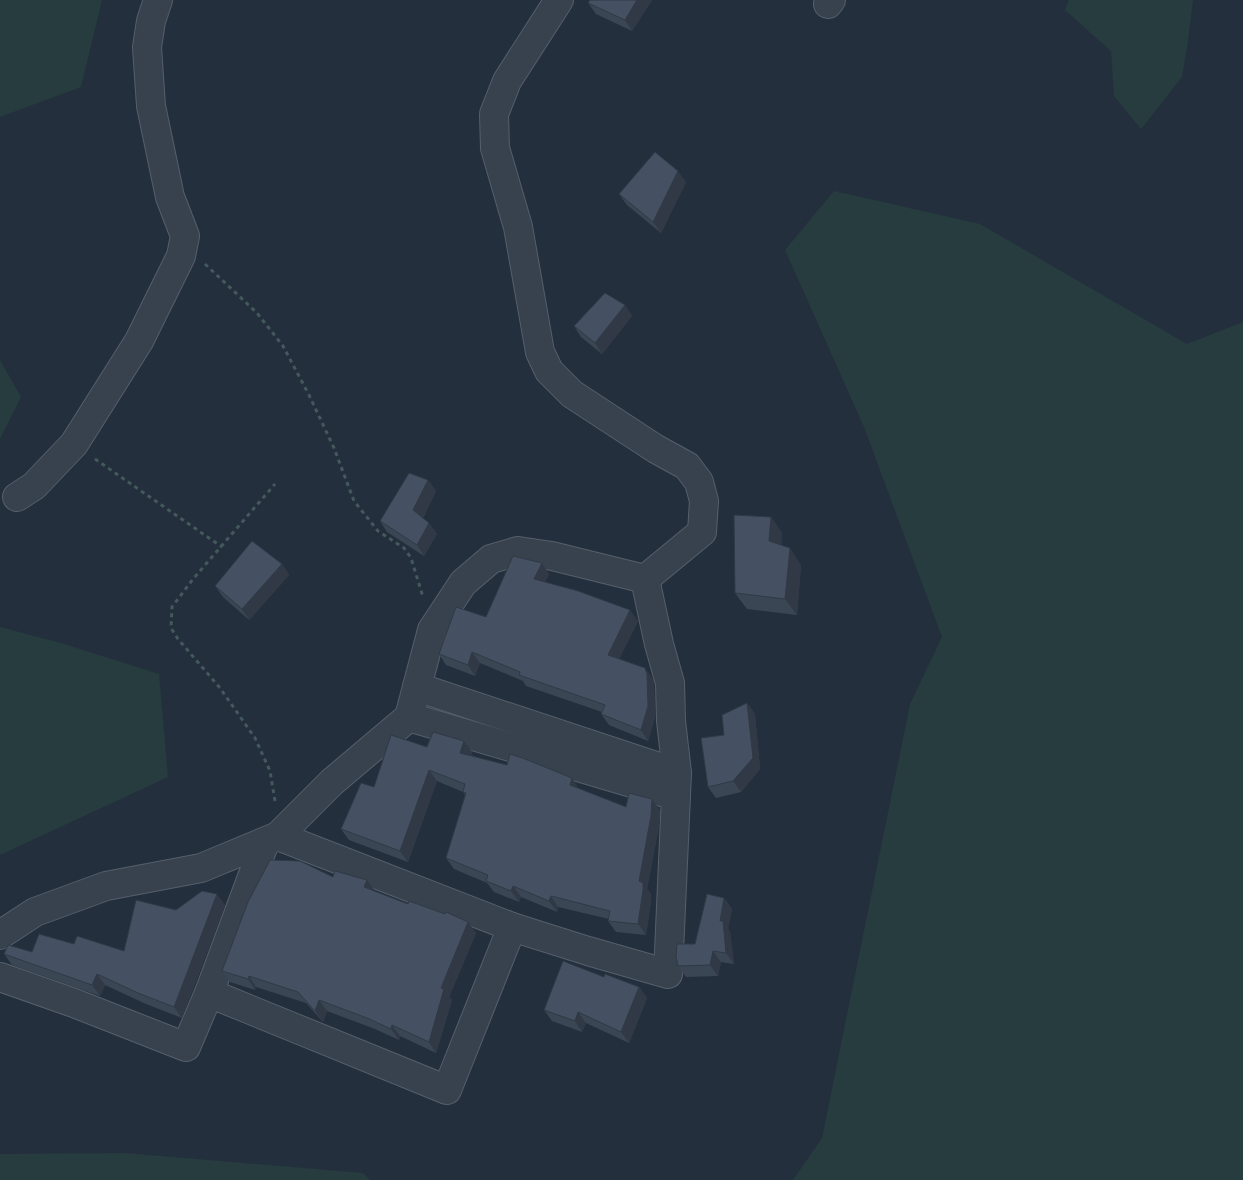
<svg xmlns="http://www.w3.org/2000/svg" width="1243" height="1180" viewBox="0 0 1243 1180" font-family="'Roboto Condensed',sans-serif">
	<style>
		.green { fill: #263c3f }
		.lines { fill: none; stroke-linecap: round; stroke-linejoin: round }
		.minor-casing { stroke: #565f6c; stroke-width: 30 }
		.path { stroke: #44595c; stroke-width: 3; stroke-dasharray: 4 4; stroke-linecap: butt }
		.minor { stroke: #38414e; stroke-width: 28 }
		.wall { fill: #3b4654 }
		.shaded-wall { fill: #303945 }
		.building { fill: #455162; stroke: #303945 }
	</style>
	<rect width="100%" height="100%" fill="#242f3e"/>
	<g class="green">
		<path d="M0 0H102L81 87 0 117Z"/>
		<path d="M1069 0H1193L1188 41 1182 77 1141 129 1114 96 1111 51 1065 10Z"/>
		<path d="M834 191 980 224 1187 344 1243 322V1180H793L822 1138 910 704 942 637 864 427 785 250Z"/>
		<path d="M0 360 21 397 0 439Z"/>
		<path d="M0 627 61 643 159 674 168 777 0 855Z"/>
		<path d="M125 1153 363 1173 370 1180H0V1154Z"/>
	</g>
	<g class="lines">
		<g class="minor-casing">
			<g id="minor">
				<path d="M559 0 507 81 494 114 495 148 518 227 540 352 549 371 572 394 656 449 687 466 699 482 704 501 702 532 645 579"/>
				<path d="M828 4 831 0"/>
				<path d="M17 497 34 486 74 444 139 341 181 256 185 236 170 197 151 106 147 47 151 21 158 0"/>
				<path d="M417 687 677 773"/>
				<path d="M409 717 676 796"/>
				<path d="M278 836 512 927"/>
				<path d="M0 935 35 912 106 886 201 868 278 836 332 782 409 717 432 630 463 583 491 559 518 551 552 556 645 579"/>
				<path d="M0 977 74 1003 186 1047 209 993 447 1090 512 927 588 951 668 974 677 773 671 721 670 683 659 644 645 579"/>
				<path d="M209 993 265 842"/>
			</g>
		</g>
		<g class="path">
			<path d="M205 264 257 313 283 346 309 395 334 448 354 501 378 531 404 548 411 558 423 597"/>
			<path d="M95 459 222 547"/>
			<path d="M275 801 270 771 255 738 220 688 178 639 171 628 172 607 193 579 275 484"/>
		</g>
		<use href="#minor" class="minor"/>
	</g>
	<g class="wall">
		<path d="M590 0H652L632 31 596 14 588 3Z"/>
		<path d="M686 182 661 233 627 205 619 194Z"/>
		<path d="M625 305 632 316 602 354 581 337 574 326Z"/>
		<path d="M428 480 436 491 423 518 429 523 437 534 424 556 387 532 380 521Z"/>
		<path d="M771 517 782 533 781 545 801 565 797 615 747 609 735 593Z"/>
		<path d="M282 564 289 575 249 620 223 597 215 586Z"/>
		<path d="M549 574 545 582 638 621 619 659 653 679 654 685 655 717 648 741 609 725 601 714 602 712 526 686 523 681 480 663 475 676 446 665 439 654 486 617Z"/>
		<path d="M747 703 755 714 760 769 741 792 716 798 708 787 724 735Z"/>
		<path d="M464 741 472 752 471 755 578 788 626 807 660 810 659 826 647 889 651 894V901L646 935 616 932 608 921 609 919 558 907 557 912 521 897 519 902 494 892 487 883 454 869 446 858 465 795 463 792 437 781 408 862 349 840 341 829 374 787 427 747Z"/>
		<path d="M333 877 408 904 468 922 476 933 449 997 452 1000 436 1053 400 1036 399 1040 375 1029 327 1011 323 1022 306 1003 256 987 255 990 230 982 222 971Z"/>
		<path d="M724 898 732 909 728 928 730 932 734 964 721 962 718 976 686 977 678 966 695 944Z"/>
		<path d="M225 905 182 1018 146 1004 105 985 100 996 12 965 4 954 32 952 74 944 124 951 176 910Z"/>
		<path d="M604 977 639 987 647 998 629 1043 586 1023 582 1032 552 1021 544 1010Z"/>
	</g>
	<g class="shaded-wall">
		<path d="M637 0H652L632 31 625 20Z"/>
		<path d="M678 171 686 182 661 233 653 222Z"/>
		<path d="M625 305 632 316 602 354 595 343Z"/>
		<path d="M428 480 436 491 421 521 413 510Z"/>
		<path d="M771 517 782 533 781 557 769 541Z"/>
		<path d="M429 523 437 534 424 556 417 545Z"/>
		<path d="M790 548 801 565 797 615 785 599Z"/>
		<path d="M542 563 549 574 541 590 534 579Z"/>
		<path d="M282 564 289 575 249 620 242 609Z"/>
		<path d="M630 610 638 621 616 666 608 655Z"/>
		<path d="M472 652 480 663 475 676 468 665Z"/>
		<path d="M645 668 653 679 654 685 655 717 648 741 641 730Z"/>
		<path d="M747 703 755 714 760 769 741 792 733 781Z"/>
		<path d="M464 741 472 752 468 764 460 753Z"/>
		<path d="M429 770 437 781 408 862 400 851Z"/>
		<path d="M572 778 579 789 570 785Z"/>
		<path d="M652 799 660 810 659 826 647 889 651 894V901L646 935 638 924 639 881Z"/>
		<path d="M367 880 375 891 364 887Z"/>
		<path d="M513 886 521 897 519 902 511 891Z"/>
		<path d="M217 894 225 905 182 1018 174 1007Z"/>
		<path d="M551 896 558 907 557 912 549 901Z"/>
		<path d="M724 898 732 909 728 928 730 932 734 964 726 953 720 921Z"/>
		<path d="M468 922 476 933 449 997 452 1000 436 1053 429 1042 441 988Z"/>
		<path d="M713 951 721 962 718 976 710 965Z"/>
		<path d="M97 974 105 985 100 996 92 985Z"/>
		<path d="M249 976 256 987 255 990 248 979Z"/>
		<path d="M639 987 647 998 629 1043 621 1032Z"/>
		<path d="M319 1000 327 1011 323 1022 315 1011Z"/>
		<path d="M578 1012 586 1023 582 1032 575 1021Z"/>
		<path d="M392 1025 400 1036 399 1040 391 1029Z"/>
	</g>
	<g class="building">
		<path d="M590 0H637L625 20 588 3Z"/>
		<path d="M655 152 678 171 653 222 619 194Z"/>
		<path d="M605 293 625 305 595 343 574 326Z"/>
		<path d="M409 473 428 480 413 510 429 523 417 545 380 521Z"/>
		<path d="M734 515 771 517 769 541 790 548 785 599 735 593Z"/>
		<path d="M252 541 282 564 242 609 215 586Z"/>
		<path d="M513 556 542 563 534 579 578 591 630 610 608 655 645 668 647 674 648 706 641 730 601 714 605 705 519 675 520 672 472 652 468 665 439 654 456 607 486 617Z"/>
		<path d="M747 703 753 758 733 781 708 787 701 738 724 735 722 715Z"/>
		<path d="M433 732 464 741 460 753 507 765 510 754 525 759 572 778 570 785 626 807 629 793 652 799 651 816 639 881 643 883V890L638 924 608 921 610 911 551 896 549 901 513 886 511 891 486 881 488 875 446 858 466 793 463 792 465 784 429 770 400 851 341 829 361 783 374 787 391 735 427 747Z"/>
		<path d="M270 860 300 861 333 877 335 871 367 880 364 887 408 904 409 901 445 914 446 912 468 922 441 988 444 989 429 1042 392 1025 391 1029 367 1018 319 1000 315 1011 298 992 249 976 248 979 222 971 248 902Z"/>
		<path d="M202 891 217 894 174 1007 138 993 97 974 92 985 4 954 8 945 32 952 39 934 74 944 77 936 124 951 136 900 176 910Z"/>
		<path d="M707 894 724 898 720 921H723L726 953 713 951 710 965 678 966 676 956 677 944H695Z"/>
		<path d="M563 961 604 977 605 974 639 987 621 1032 578 1012 575 1021 544 1010Z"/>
	</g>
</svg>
